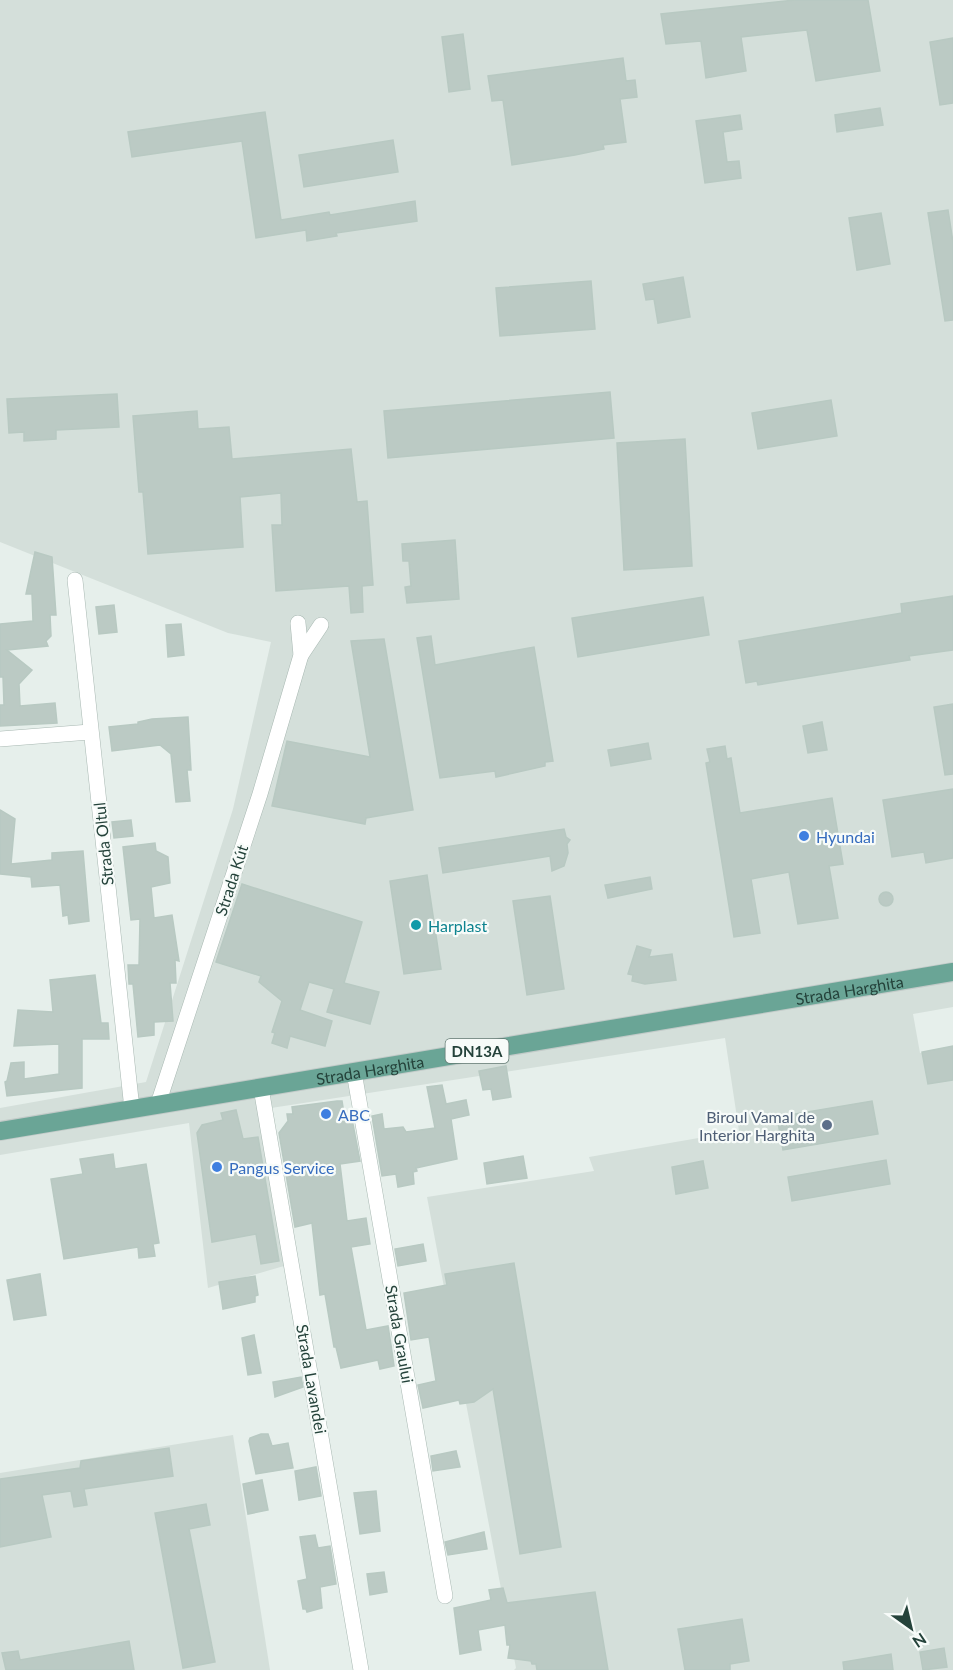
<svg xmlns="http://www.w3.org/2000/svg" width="953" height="1670" viewBox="0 0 953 1670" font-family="Lato,sans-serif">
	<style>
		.built { fill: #d4dfda }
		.building { fill: #bbcac4; stroke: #b8c9c2; stroke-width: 1.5 }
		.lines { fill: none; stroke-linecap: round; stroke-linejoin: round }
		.street-casing { stroke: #a8b8b2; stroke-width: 16 }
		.primary-casing { stroke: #c2cac8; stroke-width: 20 }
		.street { stroke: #fff; stroke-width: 15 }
		.primary { stroke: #6aa596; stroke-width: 18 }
		.shop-dot { fill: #3f7fe0; stroke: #f7fbf9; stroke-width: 2 }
		.culture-dot { fill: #0f9aa8; stroke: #f7fbf9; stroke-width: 2 }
		.service-dot { fill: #5c6f8a; stroke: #f7fbf9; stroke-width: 2 }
		.labels { text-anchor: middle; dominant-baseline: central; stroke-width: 4.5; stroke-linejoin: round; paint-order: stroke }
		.shield { fill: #f7fbf9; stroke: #637a73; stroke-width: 1.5 }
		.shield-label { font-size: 15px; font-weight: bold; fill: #24423a }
		.shop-label { font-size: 16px; fill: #366cbe; stroke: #f7fbf9; text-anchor: start }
		.street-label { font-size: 16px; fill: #24423a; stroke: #f7fbf9 }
		.culture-label { font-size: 16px; fill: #0d838f; stroke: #f7fbf9; text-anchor: start }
		.service-label { font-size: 16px; fill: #4e5e75; stroke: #f7fbf9; text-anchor: end }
	</style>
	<rect width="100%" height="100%" fill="#e6efeb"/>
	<g class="built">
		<path d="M0 0H953V1007L913 1014 920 1053 953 1048V1670H514L516 1668 427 1197 594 1171 589 1157 739 1131 725 1038 258 1110 284 1266 208 1288 189 1123 0 1155V1108L146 1082 233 809 271 642 228 633 0 542Z"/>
		<path d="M233 1435 270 1670H0V1473Z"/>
	</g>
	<g class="building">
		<path d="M795 0H868L880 71 816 81 807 30 741 37 746 71 706 78 701 41 666 44 661 14Z"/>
		<path d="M463 34 470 89 449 92 442 37Z"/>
		<path d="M953 38V103L940 105 930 42Z"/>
		<path d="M623 58 626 81 635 80 637 97 620 99 626 142 603 145 604 149 575 155 512 165 503 100 492 101 488 76Z"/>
		<path d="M880 108 883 125 837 132 835 115Z"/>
		<path d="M265 112 281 220 329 212 330 215 415 201 417 221 336 233 337 236 307 241 306 230 256 238 242 141 132 157 128 132Z"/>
		<path d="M740 115 742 129 723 132 727 162 739 161 741 178 705 183 696 121Z"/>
		<path d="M393 140 398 172 304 187 299 155Z"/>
		<path d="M948 210 953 242V320L945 321 928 213Z"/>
		<path d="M881 213 890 264 857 270 849 218Z"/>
		<path d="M683 277 690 317 658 323 654 299 646 300 643 284Z"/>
		<path d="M591 281 595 329 500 336 496 288Z"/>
		<path d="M610 392 614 438 388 458 384 411Z"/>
		<path d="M117 394 119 427 56 430V439L24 441V432L9 433 7 399Z"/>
		<path d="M831 400 837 436 758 449 752 413Z"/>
		<path d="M197 411 198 429 229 427 232 459 351 449 357 502 367 501 373 585 362 586 363 612 351 613 349 586 276 591 272 525H282L281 493 240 497 243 547 148 554 143 492H139L133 416Z"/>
		<path d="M685 439 692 566 624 570 617 443Z"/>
		<path d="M455 540 459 599 407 603 405 587 411 586 409 561H403L402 544Z"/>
		<path d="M35 552 52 557 56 615H50L51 636 46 641 48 646 7 650 32 670 19 684 20 706 55 703 57 723 0 726V705H4L3 677H0V624L33 621 32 594H26Z"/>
		<path d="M953 596V650L909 656 910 660 758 685 757 681 746 683 739 641 902 613 901 604Z"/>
		<path d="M703 597 709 635 578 657 572 618Z"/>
		<path d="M114 605 117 632 99 634 96 607Z"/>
		<path d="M181 624 184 655 168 657 166 625Z"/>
		<path d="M431 636 435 665 534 647 553 761 545 762V766L496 777 495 771 440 778 417 638Z"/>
		<path d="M384 639 413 810 366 818 365 824 272 806 287 741 370 757 351 641Z"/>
		<path d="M953 704V774L945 775 934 707Z"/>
		<path d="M188 717 191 770H187L190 801 176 802 171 754 160 745 112 751 109 727 138 724V722L152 719Z"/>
		<path d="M822 722 827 750 808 753 803 726Z"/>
		<path d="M648 743 651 759 611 766 608 750Z"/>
		<path d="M725 746 727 759 731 758 740 813 832 798 843 864 829 866 838 918 798 924 789 872 751 879 760 933 734 937 706 763 710 762 707 749Z"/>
		<path d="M953 789V858L926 863 924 852 892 857 883 800Z"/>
		<path d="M0 810 15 819 11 864 52 860V853L83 851 89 921 69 924 68 915 63 916 60 885 32 887 31 877 0 874Z"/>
		<path d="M131 820 133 836 114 838 112 822Z"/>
		<path d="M564 829 566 837 570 840 567 844 568 853 564 866 552 871 550 856 443 873 439 848Z"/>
		<path d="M155 843 156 851 168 857 170 883 151 887 154 918 172 915 179 961 175 960 176 983H170L173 1021 154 1022V1035L138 1037 133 984H129L128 965H139L140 919 131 920 123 847Z"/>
		<path d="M427 875 441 969 404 974 390 881Z"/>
		<path d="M650 877 652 889 608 898 605 885Z"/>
		<path d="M242 884 362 922 344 983 379 992 370 1024 327 1012 334 989 309 982 300 1010 332 1021 325 1046 290 1036 287 1048 272 1043 275 1033 272 1032 282 1001 259 982 261 976 216 962Z"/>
		<circle cx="886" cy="899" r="7"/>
		<path d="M550 896 564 989 527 995 513 901Z"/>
		<path d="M637 946 651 950 649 957 672 954 676 980 645 984 632 981 633 975 628 974Z"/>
		<path d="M95 975 101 1023H108L109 1039H82V1088L7 1096 5 1082 7 1081 11 1063 24 1062V1079L59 1074V1044L14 1046 18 1010 53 1012 50 980Z"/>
		<path d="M953 1046V1080L928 1084 922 1052Z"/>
		<path d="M506 1066 511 1097 493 1100 491 1089 483 1090 479 1071Z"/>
		<path d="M442 1085 446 1104 466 1100 469 1115 451 1119 457 1159 416 1168 417 1171 413 1172 414 1184 398 1187 396 1174 382 1176 372 1116 382 1114 384 1129 403 1127 406 1132 435 1128 427 1087Z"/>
		<path d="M337 1101H342L345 1120 352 1119 360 1161 340 1164 347 1221 366 1218 370 1244 351 1247 366 1330 388 1326 391 1345 394 1366 380 1369 378 1360 341 1368 336 1347H334L325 1294 320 1295 312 1223 295 1227 279 1133 288 1121 287 1114H293L292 1107Z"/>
		<path d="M872 1101 878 1134 783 1150 777 1117Z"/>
		<path d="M236 1110 243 1139 258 1137 279 1261 261 1264 256 1234 212 1242 197 1133 202 1125 223 1120 221 1113Z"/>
		<path d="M113 1154 115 1169 146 1164 159 1243 153 1244 155 1256 139 1258 138 1247 64 1259 51 1179 83 1174 80 1159Z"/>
		<path d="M523 1156 527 1178 487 1184 484 1163Z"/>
		<path d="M886 1160 890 1184 792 1201 788 1177Z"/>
		<path d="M703 1161 708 1188 676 1194 672 1167Z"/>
		<path d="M423 1244 426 1261 398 1266 395 1249Z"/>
		<path d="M514 1263 561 1547 520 1554 493 1389 474 1402 460 1404 459 1400 423 1408 418 1385 436 1381 429 1337 411 1340 404 1293 447 1285 445 1274Z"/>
		<path d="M40 1274 46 1315 14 1320 7 1280Z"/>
		<path d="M255 1276 258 1295 255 1296V1302L223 1309 219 1282Z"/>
		<path d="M254 1335 261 1373 248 1375 242 1338Z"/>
		<path d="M301 1377 303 1387 275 1397 273 1382Z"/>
		<path d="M261 1434H268L272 1446 288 1443 293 1468 256 1474 249 1441 250 1438Z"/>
		<path d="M169 1448 173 1476 84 1489 87 1505 74 1507 71 1491 42 1495 51 1537 0 1547V1479L80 1468 81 1461Z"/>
		<path d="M456 1451 460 1467 433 1471 431 1456Z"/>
		<path d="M316 1467 321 1496 299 1500 295 1471Z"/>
		<path d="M262 1480 268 1510 248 1514 243 1484Z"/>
		<path d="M376 1491 380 1531 360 1534 354 1493Z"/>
		<path d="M206 1504 210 1525 189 1529 215 1662 183 1668 155 1513Z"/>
		<path d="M484 1532 487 1549 448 1555 445 1542Z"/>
		<path d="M315 1535 318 1548 330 1546 336 1584 320 1587 322 1608 307 1612 306 1609H303L298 1581 307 1579 300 1537Z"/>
		<path d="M384 1572 387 1592 370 1595 367 1574Z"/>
		<path d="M503 1588 507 1603 595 1592 608 1670H537L536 1664H532L531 1661 508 1658 510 1645H507L505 1625 478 1630 481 1650 460 1654 454 1608 491 1600 489 1590Z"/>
		<path d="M742 1619 749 1661 730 1664V1670H685L678 1629Z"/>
		<path d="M129 1641 134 1670H6L2 1653 18 1651 20 1660Z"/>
		<path d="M944 1648 947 1667 923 1670 920 1652Z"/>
		<path d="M891 1654 893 1670H844L843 1662Z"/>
	</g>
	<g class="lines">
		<g class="street-casing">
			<g id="street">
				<path d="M75 580 132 1109"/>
				<path d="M301 655 321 625"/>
				<path d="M0 739 90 732"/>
				<path d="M354 1072 445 1596"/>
				<path d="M261 1088 361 1670"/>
				<path d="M158 1104 260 794 301 655 298 623"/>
			</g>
		</g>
		<g class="primary-casing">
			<g id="primary">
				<path id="s1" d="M0 1131 953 972"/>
			</g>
		</g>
		<use href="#street" class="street"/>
		<use href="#primary" class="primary"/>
	</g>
	<g class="shop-dot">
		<circle cx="804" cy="836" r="6"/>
		<circle cx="326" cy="1114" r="6"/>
		<circle cx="217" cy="1167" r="6"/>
	</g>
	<circle class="culture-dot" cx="416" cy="925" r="6"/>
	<circle class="service-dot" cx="827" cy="1125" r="6"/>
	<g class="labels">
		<rect class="shield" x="445.5" y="1039" width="63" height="24" rx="4.5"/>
		<g class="shield-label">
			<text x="477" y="1051">DN13A</text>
		</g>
		<g class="shop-label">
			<text x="816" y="836">Hyundai</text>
			<text x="338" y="1114">ABC</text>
			<text x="229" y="1167">Pangus Service</text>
		</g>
		<g class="street-label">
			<text transform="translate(103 844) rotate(-96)">Strada Oltul</text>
			<text transform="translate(231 880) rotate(-72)">Strada Kút</text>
			<text stroke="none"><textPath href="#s1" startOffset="861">Strada Harghita</textPath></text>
			<text stroke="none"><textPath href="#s1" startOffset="375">Strada Harghita</textPath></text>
			<text transform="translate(400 1334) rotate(80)">Strada Graului</text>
			<text transform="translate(312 1379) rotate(80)">Strada Lavandei</text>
		</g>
		<g class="culture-label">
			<text x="428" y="925">Harplast</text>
		</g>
		<g class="service-label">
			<text x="815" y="1116">Biroul Vamal de<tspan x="815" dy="18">Interior Harghita</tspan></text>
		</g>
	</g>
	<g transform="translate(911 1628) rotate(146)" stroke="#f7fbf9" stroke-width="4.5" paint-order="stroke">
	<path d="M0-4.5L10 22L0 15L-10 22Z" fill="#24423a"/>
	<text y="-9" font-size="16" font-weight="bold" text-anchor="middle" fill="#24423a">N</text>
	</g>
</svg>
